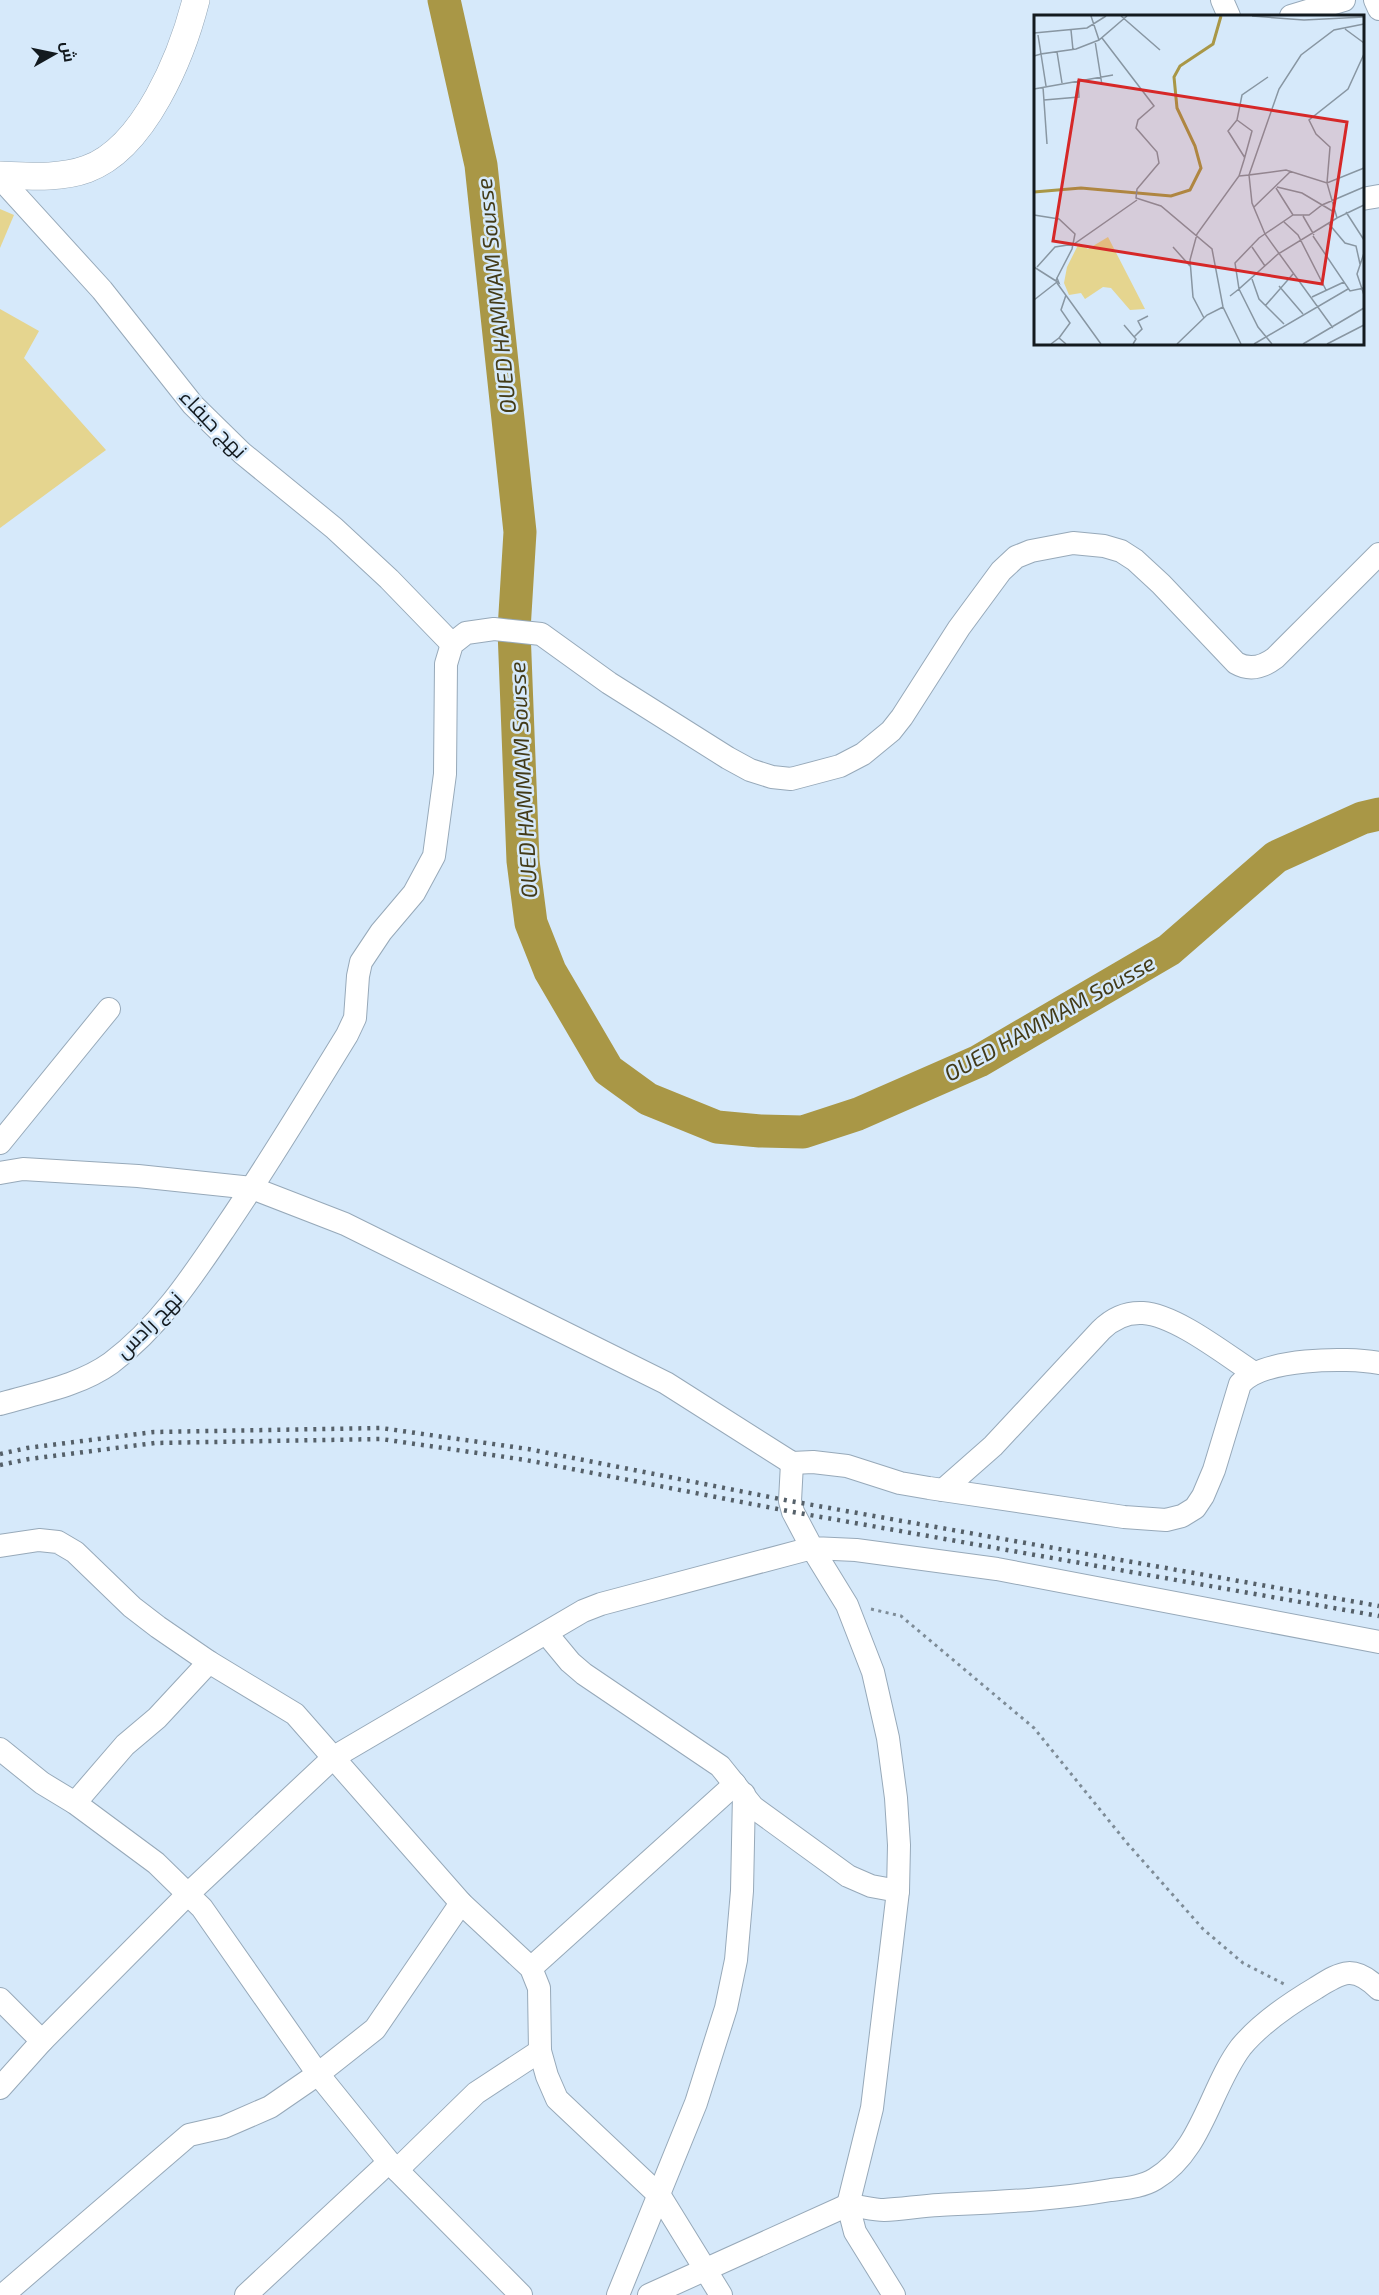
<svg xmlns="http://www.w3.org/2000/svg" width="1379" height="2295" viewBox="0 0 1379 2295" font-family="'Exo 2',Cairo,sans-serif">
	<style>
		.green { fill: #e5d58f }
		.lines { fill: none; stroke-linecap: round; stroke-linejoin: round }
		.river { stroke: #a99746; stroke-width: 33 }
		.minor-casing { stroke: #97a9b9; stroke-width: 24 }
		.tertiary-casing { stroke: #97a9b9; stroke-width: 28 }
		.path { stroke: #7e8c97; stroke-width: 3; stroke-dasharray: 3 4.5; stroke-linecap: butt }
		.minor { stroke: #fff; stroke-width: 22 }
		.tertiary { stroke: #fff; stroke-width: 27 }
		.rail { stroke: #556069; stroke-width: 4.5; stroke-dasharray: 3 6; stroke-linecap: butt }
		.labels { text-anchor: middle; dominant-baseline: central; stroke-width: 5; stroke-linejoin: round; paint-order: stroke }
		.street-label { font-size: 21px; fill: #131a1f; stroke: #d6e9fa }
		.water-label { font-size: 22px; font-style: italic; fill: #433b18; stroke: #d6e9fa }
		.inset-river { fill: none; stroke: #a99746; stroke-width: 3 }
		.inset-road { fill: none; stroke: #8896a2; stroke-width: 1.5 }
		.view { fill: #d62828; fill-opacity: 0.15; stroke: #d62828; stroke-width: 3 }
		.inset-edge { fill: none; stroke: #131a1f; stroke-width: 3 }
	</style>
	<rect width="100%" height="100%" fill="#d6e9fa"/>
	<g class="green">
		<path d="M0 209 14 215 0 248Z"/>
		<path d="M0 309 39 331 24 358 106 450 0 528Z"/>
	</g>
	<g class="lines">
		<path class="river" d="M444 0 481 165 520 532 514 630 523 861 531 923 550 971 608 1070 648 1099 717 1127 760 1131 803 1132 858 1114 979 1061 1169 950 1276 857 1362 818 1379 814"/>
		<g class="minor-casing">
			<g id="minor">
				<path d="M1222 0 1229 16"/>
				<path d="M1375 0 1379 9"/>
				<path d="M1291 16 1344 0"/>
				<path d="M0 178 102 290 193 405 242 453 334 528 389 579 452 644"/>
				<path d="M1362 199 1379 196"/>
				<path d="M0 1143 109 1009"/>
				<path d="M0 1173 23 1169 138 1176 252 1188 345 1224 666 1383 792 1463 813 1462 847 1466 900 1483 929 1488 1124 1517 1166 1520 1182 1516 1195 1508 1203 1496 1214 1470 1240 1384C1263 1358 1346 1357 1379 1363"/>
				<path d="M0 1404C37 1393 79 1386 111 1363 159 1327 192 1277 225 1228 268 1165 307 1100 347 1035L355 1018 358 976 361 962 381 932 414 893 434 856 445 774 446 664 452 644 466 633 494 629 541 634 609 683 728 758 750 770 772 777 791 779 840 766 863 754 891 731 902 717 959 628 1001 571 1016 557 1031 551 1073 543 1104 546 1121 551 1135 560 1161 584 1236 663C1250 671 1263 667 1275 658L1379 554"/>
				<path d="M792 1463 790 1501 793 1512 812 1548 856 1550 997 1569 1379 1642"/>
				<path d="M943 1490 993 1446 1101 1330C1113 1318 1126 1312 1143 1313 1176 1315 1226 1355 1254 1373"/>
				<path d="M0 1546 39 1540 58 1542 75 1552 132 1607 158 1627 209 1662 295 1714 461 1903 531 1968 539 1988 540 2051 547 2076 557 2099 660 2196 721 2295"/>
				<path d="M546 1633 570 1662 584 1674 720 1766 753 1807 848 1876 871 1886 898 1891"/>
				<path d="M0 1749 42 1783 75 1803 156 1863 202 1908 318 2074 389 2162 521 2295"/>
				<path d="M75 1803 125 1745 157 1718 209 1662"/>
				<path d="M531 1968 735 1784"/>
				<path d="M0 1999 42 2041"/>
				<path d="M0 2088 42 2041 188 1894 334 1757 583 1611 601 1604 812 1548 847 1605 873 1672 888 1738 896 1798 899 1845 898 1891 892 1942 872 2108 848 2205 855 2232 894 2295"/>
				<path d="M397 2170 476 2093 540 2051"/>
				<path d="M3 2295 189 2135 224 2127 270 2107 318 2074 375 2029 461 1903"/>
				<path d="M246 2295 389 2162"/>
				<path d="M618 2295 696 2103 726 2008 736 1960 742 1891 744 1794"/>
				<path d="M649 2295 848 2205C860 2206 873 2210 884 2210 902 2209 921 2206 939 2205 997 2202 1054 2200 1111 2190 1126 2188 1142 2187 1155 2179 1202 2151 1210 2088 1241 2047 1261 2023 1289 2004 1316 1988 1343 1971 1354 1965 1379 1989"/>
			</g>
		</g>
		<g class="tertiary-casing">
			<path id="tertiary" d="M0 175C28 176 60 179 87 169 145 148 182 55 196 0"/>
		</g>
		<path class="path" d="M871 1609 901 1616 1034 1728 1127 1843 1203 1929 1243 1963 1284 1984"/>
		<use href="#minor" class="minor"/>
		<use href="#tertiary" class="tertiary"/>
		<g class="rail">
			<path d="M0 1454 27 1448 154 1432 381 1428 528 1449 790 1501 1379 1606"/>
			<path d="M0 1465 29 1459 155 1443 381 1439 526 1460 793 1512 1379 1616"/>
		</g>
	</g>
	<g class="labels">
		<g class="street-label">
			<text transform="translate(214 423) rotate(46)">نهج حيفاء</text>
			<text transform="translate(148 1324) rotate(-45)">نهج رادس</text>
		</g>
		<g class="water-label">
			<text transform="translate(495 296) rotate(-96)">OUED HAMMAM Sousse</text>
			<text transform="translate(522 780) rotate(-93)">OUED HAMMAM Sousse</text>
			<text transform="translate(1049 1017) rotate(-29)">OUED HAMMAM Sousse</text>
		</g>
	</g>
	<g transform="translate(1034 15)">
		<rect width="330" height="330" fill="#d6e9fa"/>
		<path d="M74 222 111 294 96 295 77 273 69 272 51 284 47 278 35 280 30 268 33 252 45 228 54 234Z" fill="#e5d58f"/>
		<path class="inset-river" d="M0 177 47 173 137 181 156 175 167 153 161 131 143 93 140 62 146 51 179 29 187 1"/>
		<path class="inset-road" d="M57 1 65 25M87 1 126 35M218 1 270 5 330 2M311 14 330 28M37 15 39 35M0 18 53 13 72 1M68 23 120 91 104 105 102 113 123 137 125 148 103 174 102 183 127 191 178 234 189 292 207 329M61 26 68 70M23 37 28 68M330 39 314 74 275 105 282 119 296 132 293 168 303 203 330 190M0 41 7 39 4 20M12 71 7 39 42 34 65 25 93 1M9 72 13 129M0 74 79 60M10 85 45 82 44 65M211 143 194 116 203 105 208 80 234 62M205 161 215 160 245 74 267 40 300 15 330 9M243 172 268 178 300 197M242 173 259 200M220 192 257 156M312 197 330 225M0 200 25 204 41 219 38 234 23 263 25 268 22 266 23 263M269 201 280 220M250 207 264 220 292 275M295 209 311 228 322 231 326 249M279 221 316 276 330 273M139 232 156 251M218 232 231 251M330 238 323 259 330 280M0 252 22 266M3 252 21 232 40 229 103 185M218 264 225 284 250 309M23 268 67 329M245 271 269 299M196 281 205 274 201 248 225 223 259 200H275L288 190 330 172M278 282 310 267M0 285 23 267M231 291 259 259M170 303 159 282 156 245 163 219 205 161 210 145 218 116 203 105M90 310 102 324 99 329M299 313 231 219 218 188 215 160 252 155 293 168 330 153M100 322 108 314 104 306 114 301M25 323 36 308 27 295 32 280M17 329 25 323 32 329M143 329 173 300 189 292M220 329 314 274M238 329 224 312 205 274 244 239 303 203M269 329 330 293M293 329 330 310"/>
		<path class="view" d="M45 65 313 107 288 269 19 226Z"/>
		<rect width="330" height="330" class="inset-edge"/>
	</g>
	<g transform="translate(54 54) rotate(81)" stroke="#d6e9fa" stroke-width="4.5" paint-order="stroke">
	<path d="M0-4.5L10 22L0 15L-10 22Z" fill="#131a1f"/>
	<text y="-9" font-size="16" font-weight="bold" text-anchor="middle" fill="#131a1f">ش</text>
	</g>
</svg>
